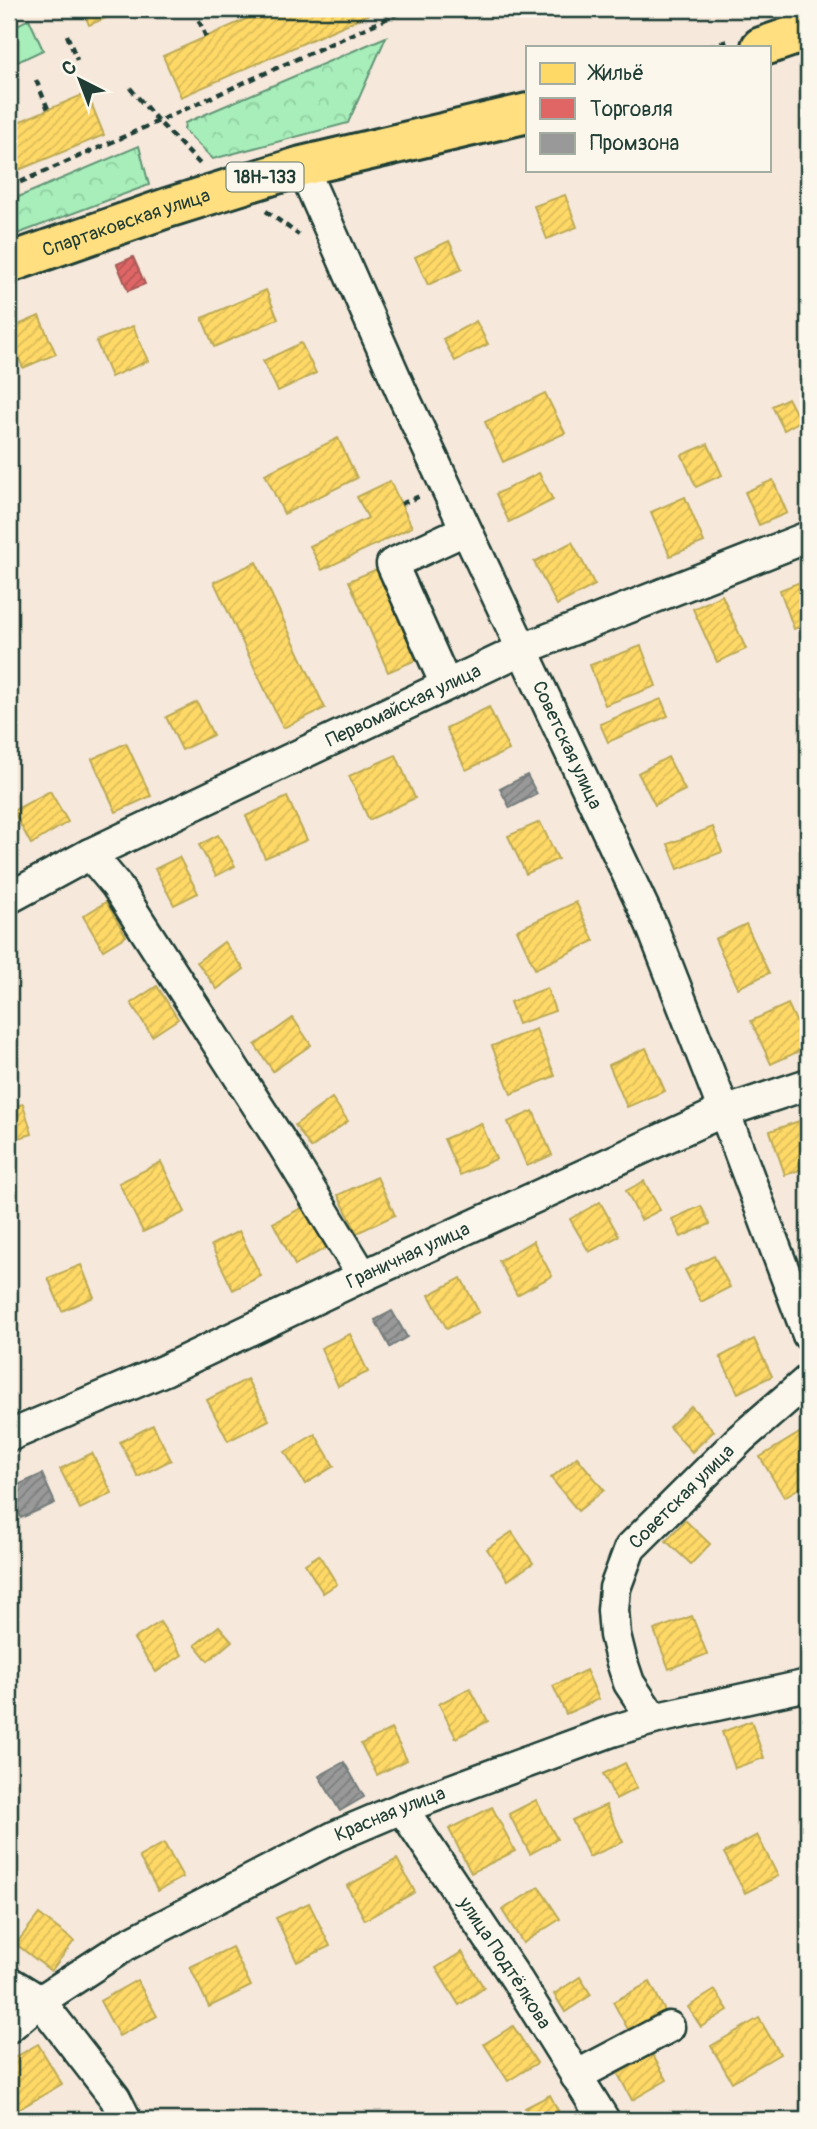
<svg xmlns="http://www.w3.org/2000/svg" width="817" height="2129" viewBox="0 0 817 2129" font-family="Pangolin,sans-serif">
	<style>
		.forest { fill: url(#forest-crowns); stroke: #639677; stroke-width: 2 }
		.park { fill: #a7eeba; stroke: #639677; stroke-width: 2 }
		.homes { fill: url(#homes-hatch); stroke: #bcaa57; stroke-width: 2 }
		.shops { fill: url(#shops-hatch); stroke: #a65a57; stroke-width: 2 }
		.industry { fill: url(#industry-hatch); stroke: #747d7b; stroke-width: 2 }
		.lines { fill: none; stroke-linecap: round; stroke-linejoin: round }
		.minor-casing { stroke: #1f3d34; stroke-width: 35 }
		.major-casing { stroke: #1f3d34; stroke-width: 44 }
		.path { stroke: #1f3d34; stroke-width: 4.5; stroke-dasharray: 7 5; stroke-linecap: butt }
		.minor { stroke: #fbf7ec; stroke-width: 30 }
		.major { stroke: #ffdf80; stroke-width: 38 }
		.labels { text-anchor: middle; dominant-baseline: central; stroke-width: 7; stroke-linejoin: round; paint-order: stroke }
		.shield { fill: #fbf7ec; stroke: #61756b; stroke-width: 2 }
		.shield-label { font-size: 18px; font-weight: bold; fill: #1f3d34 }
		.street-label { font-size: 19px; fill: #1f3d34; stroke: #fbf7ec }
	</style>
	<defs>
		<pattern id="forest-crowns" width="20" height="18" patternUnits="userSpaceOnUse" patternTransform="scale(1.75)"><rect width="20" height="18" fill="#a7eeba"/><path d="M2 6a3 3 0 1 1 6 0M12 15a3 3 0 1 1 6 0" fill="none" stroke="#8fcda0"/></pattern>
		<pattern id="homes-hatch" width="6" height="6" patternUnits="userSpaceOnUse" patternTransform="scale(1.75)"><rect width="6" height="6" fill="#ffd966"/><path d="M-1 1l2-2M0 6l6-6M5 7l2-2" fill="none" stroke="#dabb59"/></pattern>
		<pattern id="shops-hatch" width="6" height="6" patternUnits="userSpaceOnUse" patternTransform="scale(1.75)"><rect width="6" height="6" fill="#e06666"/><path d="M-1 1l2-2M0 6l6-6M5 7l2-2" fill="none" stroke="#b55555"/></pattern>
		<pattern id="industry-hatch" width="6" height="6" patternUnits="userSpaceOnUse" patternTransform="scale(1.75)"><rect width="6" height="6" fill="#999"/><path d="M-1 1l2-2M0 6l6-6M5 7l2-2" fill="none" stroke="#7c7e7e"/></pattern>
	</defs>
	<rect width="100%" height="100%" fill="#f6e8db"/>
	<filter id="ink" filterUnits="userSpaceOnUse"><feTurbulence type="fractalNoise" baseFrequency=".0143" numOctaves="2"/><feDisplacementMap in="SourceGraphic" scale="14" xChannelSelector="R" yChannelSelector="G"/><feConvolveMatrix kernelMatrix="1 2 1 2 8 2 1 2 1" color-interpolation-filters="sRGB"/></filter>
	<g filter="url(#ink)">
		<g class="forest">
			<path d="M386 37 348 123 213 159 184 130 185 123Z"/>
			<path d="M139 146 149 185 9 237V201Z"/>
		</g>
		<path class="park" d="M29 19 43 50 9 66V29Z"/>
		<g class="homes">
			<path d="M83 9H127L89 25Z"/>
			<path d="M269 9H381L181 97 163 56Z"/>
			<path d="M87 93 104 135 9 174V126Z"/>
			<path d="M565 195 577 227 547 239 534 206Z"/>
			<path d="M449 241 462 269 428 285 415 257Z"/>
			<path d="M266 290 278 319 214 347 202 318Z"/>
			<path d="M39 316 56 354 23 368 9 335V329Z"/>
			<path d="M476 321 488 344 455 361 443 339Z"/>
			<path d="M133 326 148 361 111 377 96 341Z"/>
			<path d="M301 343 316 373 278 391 263 361Z"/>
			<path d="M545 393 565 433 503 462 485 422Z"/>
			<path d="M788 398 800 421 784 430 772 406Z"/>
			<path d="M338 438 357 478 284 514 265 474Z"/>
			<path d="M708 444 722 475 696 487 682 455Z"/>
			<path d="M539 473 553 500 509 522 496 494Z"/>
			<path d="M773 480 787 513 759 525 745 492Z"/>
			<path d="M390 481 412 527 322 570 310 546 368 518 357 497Z"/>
			<path d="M685 497 704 542 670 556 651 512Z"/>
			<path d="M572 542 595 585 557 605 534 562Z"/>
			<path d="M256 562 325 708 283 728 214 582Z"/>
			<path d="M377 569 416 660 388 672 349 581Z"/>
			<path d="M808 579V623L794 629 780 590Z"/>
			<path d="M722 595 746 649 717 662 693 609Z"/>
			<path d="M641 646 656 686 605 705 590 665Z"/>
			<path d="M661 699 668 716 608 742 600 724Z"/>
			<path d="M197 702 213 735 182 750 166 717Z"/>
			<path d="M489 707 509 750 466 770 446 728Z"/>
			<path d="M126 743 151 796 116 812 92 759Z"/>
			<path d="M396 755 415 798 369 820 349 776Z"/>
			<path d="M668 757 685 790 655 805 638 773Z"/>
			<path d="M50 791 68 822 31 844 13 811Z"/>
			<path d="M287 797 307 840 265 858 246 816Z"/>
			<path d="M540 822 558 859 526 874 508 836Z"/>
			<path d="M713 827 722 852 678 869 668 844Z"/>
			<path d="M218 835 235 866 216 876 199 845Z"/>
			<path d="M179 857 198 893 174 905 155 869Z"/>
			<path d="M106 902 126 936 103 950 83 916Z"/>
			<path d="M576 902 594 941 535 969 517 930Z"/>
			<path d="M746 924 769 973 738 988 715 939Z"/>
			<path d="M224 942 244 969 217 989 197 962Z"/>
			<path d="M157 986 178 1019 152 1036 131 1003Z"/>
			<path d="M547 988 555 1011 518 1024 510 1002Z"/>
			<path d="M788 1004 808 1047 771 1064 751 1021Z"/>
			<path d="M293 1018 311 1045 273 1071 255 1045Z"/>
			<path d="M536 1029 555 1076 511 1094 492 1046Z"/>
			<path d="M646 1048 665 1091 627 1107 609 1065Z"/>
			<path d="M332 1098 348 1121 311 1148 295 1125Z"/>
			<path d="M23 1104 32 1134 9 1141V1108Z"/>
			<path d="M533 1111 552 1155 527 1166 508 1122Z"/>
			<path d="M808 1118V1167L785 1175 770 1131Z"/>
			<path d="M481 1123 496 1159 460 1175 444 1139Z"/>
			<path d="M161 1162 185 1212 143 1232 119 1183Z"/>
			<path d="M377 1177 395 1215 357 1233 338 1195Z"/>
			<path d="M644 1181 660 1210 641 1220 626 1191Z"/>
			<path d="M600 1202 619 1236 589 1252 570 1219Z"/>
			<path d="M305 1206 327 1247 295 1265 273 1223Z"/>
			<path d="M701 1206 710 1224 681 1237 672 1219Z"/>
			<path d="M239 1231 261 1276 233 1290 211 1245Z"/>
			<path d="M533 1241 552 1276 517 1295 499 1261Z"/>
			<path d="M714 1256 730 1287 701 1302 685 1270Z"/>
			<path d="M81 1265 94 1297 62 1311 48 1278Z"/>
			<path d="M461 1278 479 1312 447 1329 429 1295Z"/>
			<path d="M350 1334 368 1372 338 1386 321 1348Z"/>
			<path d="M754 1339 772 1376 738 1393 720 1357Z"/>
			<path d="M247 1379 269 1420 228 1441 207 1400Z"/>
			<path d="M691 1406 714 1431 692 1452 669 1427Z"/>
			<path d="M153 1425 171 1460 138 1477 120 1442Z"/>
			<path d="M803 1431 808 1440V1483L784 1497 760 1457Z"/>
			<path d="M315 1434 334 1466 305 1484 285 1452Z"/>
			<path d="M92 1453 112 1493 80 1509 60 1469Z"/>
			<path d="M577 1457 604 1490 578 1511 551 1478Z"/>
			<path d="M685 1520 710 1544 691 1564 666 1541Z"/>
			<path d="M512 1532 533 1563 508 1580 487 1549Z"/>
			<path d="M319 1555 337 1584 323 1593 305 1564Z"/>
			<path d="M692 1616 707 1654 669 1669 654 1630Z"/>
			<path d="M160 1622 182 1655 156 1672 134 1639Z"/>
			<path d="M219 1626 232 1641 208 1661 195 1645Z"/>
			<path d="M586 1670 599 1699 566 1714 553 1686Z"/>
			<path d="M470 1688 488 1721 456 1738 439 1704Z"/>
			<path d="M751 1721 764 1758 735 1768 722 1732Z"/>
			<path d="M391 1729 407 1760 377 1775 361 1744Z"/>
			<path d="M625 1763 637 1788 616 1799 603 1774Z"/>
			<path d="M536 1800 557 1839 530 1854 509 1814Z"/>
			<path d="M606 1805 623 1842 589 1857 572 1820Z"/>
			<path d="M492 1807 515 1851 471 1873 449 1829Z"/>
			<path d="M757 1835 778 1876 745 1893 724 1853Z"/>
			<path d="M164 1843 183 1877 158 1891 139 1857Z"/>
			<path d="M397 1859 415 1892 365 1920 347 1886Z"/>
			<path d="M539 1887 560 1919 523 1943 502 1910Z"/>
			<path d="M309 1903 330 1946 297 1962 276 1918Z"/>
			<path d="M39 1914 74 1941 51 1971 16 1944Z"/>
			<path d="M232 1947 251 1986 209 2007 190 1967Z"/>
			<path d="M462 1952 484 1988 459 2005 436 1968Z"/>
			<path d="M580 1977 591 1995 565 2012 554 1994Z"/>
			<path d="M137 1980 157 2016 119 2036 100 2001Z"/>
			<path d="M650 1982 666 2013 630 2033 613 2002Z"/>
			<path d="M715 1990 728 2010 701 2027 688 2007Z"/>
			<path d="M759 2018 780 2054 732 2082 711 2046Z"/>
			<path d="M513 2026 537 2063 508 2081 484 2044Z"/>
			<path d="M38 2044 62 2084 14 2112 9 2103V2061Z"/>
			<path d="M652 2054 667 2080 632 2100 618 2074Z"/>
			<path d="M550 2095 563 2120H532L525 2108Z"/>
		</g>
		<path class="shops" d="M133 257 145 284 128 291 117 264Z"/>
		<g class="industry">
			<path d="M527 775 537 794 510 808 500 789Z"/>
			<path d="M392 1311 407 1337 390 1347 375 1320Z"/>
			<path d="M42 1474 55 1503 21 1518 9 1489Z"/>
			<path d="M344 1762 364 1797 340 1811 319 1776Z"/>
		</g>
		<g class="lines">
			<g class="minor-casing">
				<g id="minor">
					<path id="s1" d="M302 166 403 395 651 924 724 1111 808 1335"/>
					<path d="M446 685 392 564 465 530"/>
					<path d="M90 854 116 885 283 1145 363 1276"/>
					<path id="s2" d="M9 898 90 854 523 649 808 537"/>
					<path id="s3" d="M9 1436 165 1370 363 1276 715 1115 808 1084"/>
					<path id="s4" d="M653 1719 629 1683 621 1659 615 1635 613 1610 615 1588 630 1548 740 1439 808 1380"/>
					<path id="s5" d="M402 1808 517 1980 604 2120"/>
					<path d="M9 1982 40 2001 115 2098 126 2120"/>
					<path id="s6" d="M9 2027 40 2001 126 1945 336 1836 402 1808 612 1731 653 1719 808 1685"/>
					<path d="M576 2076 669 2027"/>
				</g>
			</g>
			<g class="major-casing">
				<g id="major">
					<path d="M761 47 808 31"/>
					<path id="s7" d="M9 263 167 208 302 166 528 113"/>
				</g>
			</g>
			<g class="path">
				<path d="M194 9 206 37"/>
				<path d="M258 9 260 13"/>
				<path d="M67 35 77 60"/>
				<path d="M709 47 731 40"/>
				<path d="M36 80 48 109"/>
				<path d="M130 88 158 121 200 164"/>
				<path d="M9 187 112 142 408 9"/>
				<path d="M266 211 299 235"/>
				<path d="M401 504 420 496"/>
			</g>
			<use href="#minor" class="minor"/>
			<use href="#major" class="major"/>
		</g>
	</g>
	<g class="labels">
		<rect class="shield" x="226.5" y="162.5" width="77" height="29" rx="5"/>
		<g class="shield-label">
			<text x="265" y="177">18Н-133</text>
		</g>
		<g class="street-label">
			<text stroke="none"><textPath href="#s7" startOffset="124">Спартаковская улица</textPath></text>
			<text stroke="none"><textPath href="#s2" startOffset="439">Первомайская улица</textPath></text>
			<text stroke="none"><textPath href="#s1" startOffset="637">Советская улица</textPath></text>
			<text stroke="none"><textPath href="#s3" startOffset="438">Граничная улица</textPath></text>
			<text stroke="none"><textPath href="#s4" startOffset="256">Советская улица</textPath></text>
			<text stroke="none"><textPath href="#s6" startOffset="438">Красная улица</textPath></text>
			<text stroke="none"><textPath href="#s5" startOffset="186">улица Подтёлкова</textPath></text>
		</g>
	</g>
	<rect width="817" height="2129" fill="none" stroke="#fbf7ec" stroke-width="35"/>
	<rect x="18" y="18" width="782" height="2094" fill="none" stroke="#1f3d34" stroke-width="2.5" filter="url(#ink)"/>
	<rect x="526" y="46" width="245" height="126" fill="#fbf7ec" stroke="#a3ada2" stroke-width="2"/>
	<rect x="540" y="63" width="35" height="21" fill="#ffd966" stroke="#a3ada2" stroke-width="2"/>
	<text x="590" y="80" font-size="21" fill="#1f3d34">Жильё</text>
	<rect x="540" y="98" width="35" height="21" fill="#e06666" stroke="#a3ada2" stroke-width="2"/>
	<text x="590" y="116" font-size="21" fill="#1f3d34">Торговля</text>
	<rect x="540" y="133" width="35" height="21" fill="#999999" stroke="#a3ada2" stroke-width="2"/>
	<text x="590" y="150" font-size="21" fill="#1f3d34">Промзона</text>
	<g transform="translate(80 80) rotate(318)" stroke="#fbf7ec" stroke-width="5" paint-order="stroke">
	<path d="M0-5L12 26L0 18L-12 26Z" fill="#1f3d34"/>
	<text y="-10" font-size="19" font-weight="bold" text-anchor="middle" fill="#1f3d34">С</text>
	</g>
</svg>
